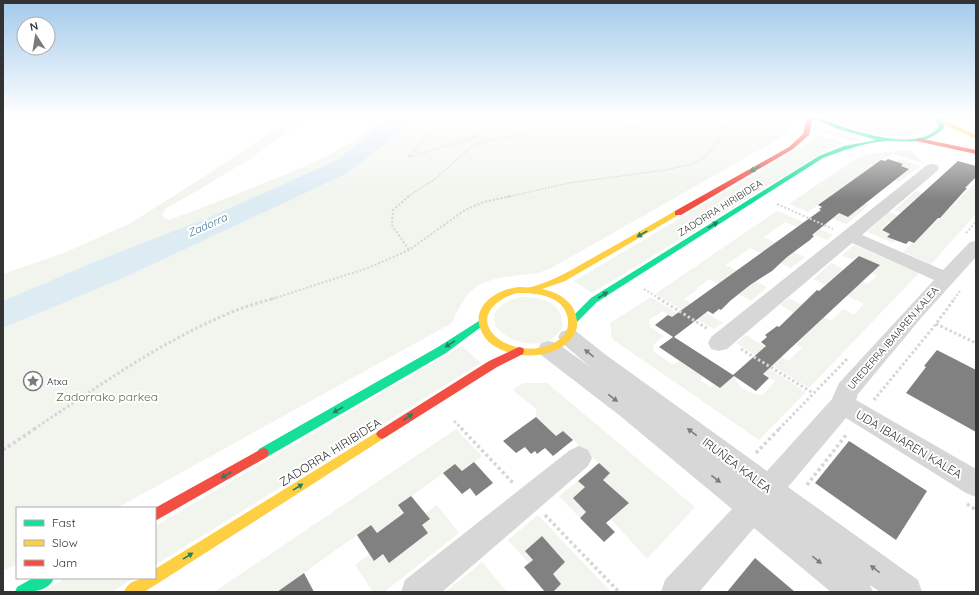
<svg xmlns="http://www.w3.org/2000/svg" width="979" height="595" viewBox="0 0 979 595" font-family="Quicksand,sans-serif">
	<style>
		.green { fill: #f1f5ed }
		.water { fill: #ddebf3 }
		.building { fill: #818181 }
		.lines { fill: none; stroke-linecap: round; stroke-linejoin: round }
		.path-far3 { stroke: #d6d6d6; stroke-width: 1.5; stroke-dasharray: 1.5 1.5; stroke-linecap: butt }
		.path-far2 { stroke: #d6d6d6; stroke-width: 2; stroke-dasharray: 2 2; stroke-linecap: butt }
		.path-far1 { stroke: #d6d6d6; stroke-width: 3; stroke-dasharray: 2.5 2.5; stroke-linecap: butt }
		.path { stroke: #d6d6d6; stroke-width: 3.5; stroke-dasharray: 3 3; stroke-linecap: butt }
		.street { fill: #d7d7d7; fill-rule: evenodd }
		.fast { fill: #16e098; fill-rule: evenodd }
		.slow { fill: #ffcf43; fill-rule: evenodd }
		.jam { fill: #f24e42; fill-rule: evenodd }
		.oneway { fill: #268160 }
		.oneway2 { fill: #7d7d7d }
		.labels { text-anchor: middle; dominant-baseline: central; stroke-width: 4; stroke-linejoin: round; paint-order: stroke }
		.street-label { font-size: 10px; fill: #333; stroke: #fff }
		.poi-label { font-size: 10px; fill: #333; stroke: #fff; text-anchor: start }
		.water-label { font-size: 11px; font-style: italic; fill: #3f7597; stroke: #fff }
		.near-park-label { font-size: 12px; fill: #56703f; stroke: #fff }
		.near-street-label { font-size: 12px; fill: #333; stroke: #fff }
	</style>
	<rect width="100%" height="100%" fill="#fff"/>
	<g class="green">
		<path d="M293 117H309L247 161 188 196 166 208 162 216 169 220C205 207 239 193 274 179 310 164 356 147 381 117H387L374 131 337 160 212 216 94 262 3 301V274L64 253 131 223 205 176Z"/>
		<path d="M414 117H792L793 124 789 133 548 270C542 271 536 274 530 274 507 277 480 277 465 298 460 305 456 314 452 323L117 508H17V564L3 571V328L119 280 346 174 397 135Z"/>
		<path d="M824 117H924L929 124 927 129C897 142 851 132 824 117Z"/>
		<path d="M817 125 863 140 851 141 817 130Z"/>
		<path d="M816 134 844 143 832 147 592 293 574 281 811 141Z"/>
		<path d="M895 151H911L925 164 893 154 881 160 808 212 789 204 855 159 867 155Z"/>
		<path d="M900 159 920 166 899 182 879 174 893 172 902 175 909 169 901 166 903 164 896 162Z"/>
		<path d="M976 182V214L931 264 903 252 940 218Z"/>
		<path d="M916 191 940 200 925 203 915 199 907 206 917 210 918 219 894 210Z"/>
		<path d="M849 197 869 205 846 224 824 215 835 216 839 213 848 217Z"/>
		<path d="M777 211 833 235 827 240 785 222 764 237 805 257 791 268 750 248 726 265 767 287 751 301 709 279 697 288 698 289 684 299 723 323 714 329 655 294Z"/>
		<path d="M889 212 914 222 899 225 889 222 880 230 890 234 887 237 896 240 893 243 867 232Z"/>
		<path d="M854 245 919 273 809 388 736 343 746 335 788 361 802 348 796 344 816 325 780 305 789 298 831 321 843 309 854 315 864 304 813 279 831 263 843 269 841 272 868 284 877 276 871 273 880 265 859 256C853 261 849 259 842 255Z"/>
		<path d="M520 297C534 297 557 299 561 316 563 321 563 327 560 331 546 351 514 345 499 330 496 328 496 326 495 322 491 307 508 301 520 297Z"/>
		<path d="M651 297 693 323 688 327 663 311 649 320 650 327 664 336 654 344 653 351 673 365 679 361 703 377 700 380 711 387 714 384 720 388 734 376C739 389 749 394 763 395L775 381 746 363 752 358 806 392 759 440 612 339 610 323Z"/>
		<path d="M462 346 481 363 155 565V526Z"/>
		<path d="M523 383H547L695 507 647 559 611 519 629 503 603 480 610 473 563 431 556 436 536 417V409L513 390Z"/>
		<path d="M456 429 482 456 462 471 455 465 399 505 404 513 377 533 371 525 287 585 291 592H214Z"/>
		<path d="M578 481 585 487 573 498 586 512 580 518 559 496Z"/>
		<path d="M437 505 459 533 384 592H373L355 565 370 554 374 561 383 554 389 563 422 525 425 514Z"/>
		<path d="M538 515 611 592H553L561 584 553 574 565 562 542 536 525 551 533 560 529 563 508 540Z"/>
		<path d="M482 562 507 592H445Z"/>
		<path d="M66 578H134L112 592H42Z"/>
	</g>
	<path class="water" d="M387 117H414L397 135 346 174 119 280 3 328V301L94 262 212 216 337 160 374 131Z"/>
	<g class="building">
		<path d="M888 159 903 164 901 166 909 169 848 217 839 213 812 235 814 236 810 240 787 257 772 271 750 285 730 301 721 310 719 309 713 314 708 311 674 337 733 375 766 346 761 342 767 337 765 335 777 326 779 327 817 290 819 291 859 256 880 265 763 374 769 378 756 391 734 376 720 388 659 347 673 337 655 325 668 315 672 317 821 210 819 209 822 207 818 205 881 160 885 161Z"/>
		<path d="M958 161 976 166V177L965 188H967L940 218H938L914 243 909 241 906 244 887 237 890 234 882 230Z"/>
		<path d="M937 350 976 370V432L906 393 926 367 924 366Z"/>
		<path d="M536 417 556 436 563 431 573 440 553 456 545 448 537 454 535 451 531 454 525 447 516 453 503 441Z"/>
		<path d="M849 441 927 491 896 540 815 483Z"/>
		<path d="M474 462 493 483 476 496 470 488 462 494 443 473 455 464 462 471Z"/>
		<path d="M599 463 610 473 603 480 629 503 606 523 615 532 604 542 580 518 586 512 573 498 585 487 578 481Z"/>
		<path d="M411 496 430 519 422 525 428 533 389 563 383 554 374 561 357 535 371 525 377 533 404 513 398 505Z"/>
		<path d="M542 536 565 562 553 574 561 584 553 592H545L524 567 533 560 525 551Z"/>
		<path d="M755 558 795 592H727Z"/>
		<path d="M304 573 314 592H277Z"/>
	</g>
	<g class="lines">
		<g class="path-far3">
			<path d="M442 117 427 137 408 157 467 140 512 117"/>
			<path d="M608 117 593 126 596 130 607 131 645 125 730 126"/>
			<path d="M768 117 792 125"/>
			<path d="M407 197 435 179 472 146 487 140 521 135 545 123 564 117"/>
			<path d="M507 197 569 183 665 170 692 164 705 157 738 117"/>
		</g>
		<g class="path-far2">
			<path d="M409 196 393 210 392 225 409 250"/>
			<path d="M777 204 833 229"/>
			<path d="M966 233 976 222"/>
			<path d="M644 289 660 299"/>
			<path d="M272 299 368 268 409 250 465 210 484 202 511 196"/>
			<path d="M954 299 960 291"/>
		</g>
		<g class="path-far1">
			<path d="M658 298 708 329"/>
			<path d="M936 324 976 343"/>
			<path d="M741 349 813 393"/>
			<path d="M874 400 936 324 955 298"/>
			<path d="M454 421 462 429"/>
			<path d="M34 429C99 386 164 339 237 310 249 305 262 302 275 298"/>
			<path d="M779 429 847 359"/>
		</g>
		<g class="path">
			<path d="M461 428 513 483"/>
			<path d="M3 450 36 428"/>
			<path d="M756 453 780 428"/>
			<path d="M807 485 846 435"/>
			<path d="M967 504 976 510"/>
			<path d="M545 515 619 592"/>
		</g>
		<g class="street">
			<path d="M932 164 937 165 939 168 937 171 862 235 943 270 970 242 976 241V257L921 318 858 394 856 400 976 469V497L966 493 846 418 788 487 918 580 922 592H880L870 585 873 592H831L754 528 699 592H661L665 580 732 509 619 415 541 355 538 349 541 343 549 341 557 343 590 367 561 342 558 337 561 332 569 329 577 332 606 355 767 471 832 399 839 383 934 280 852 243 727 349 719 351 711 349 708 343 711 337 927 165Z"/>
			<path d="M579 446 588 450 592 458 588 466 442 592H401L405 580 570 450Z"/>
		</g>
		<g class="fast">
			<path d="M811 117H818C843 129 907 150 932 133 935 131 937 129 939 127L937 121 931 117C940 117 942 120 945 127 926 146 910 141 887 141 866 142 842 151 823 158L597 302 577 322H571L569 320 591 298 819 156 844 146 877 140 838 129Z"/>
			<path d="M482 319 487 322 485 324 446 353 267 457 263 458 259 457 257 453 259 449 438 347Z"/>
			<path d="M33 578H54C48 593 29 592 15 592L17 587Z"/>
		</g>
		<g class="slow">
			<path d="M937 119H941L976 135V139L937 121Z"/>
			<path d="M675 211H681L682 213 565 281 542 289C560 293 575 302 577 321 578 328 575 335 570 340 552 361 506 360 487 340 477 328 475 314 486 302 494 294 507 288 519 287 522 287 527 288 531 287 554 281 575 268 596 256 623 241 649 226 675 211ZM517 293C537 293 565 295 568 320 568 325 568 331 564 335 548 354 512 352 495 336 475 316 498 298 517 293Z"/>
			<path d="M382 429 386 431 388 434 386 437 160 582 144 592H124C129 579 143 578 155 578V569Z"/>
		</g>
		<g class="jam">
			<path d="M807 117H813L809 135 793 149 681 215H675V211L789 147 803 134Z"/>
			<path d="M918 138 976 150V154L916 141 915 140Z"/>
			<path d="M519 347 523 348 524 351 523 354 497 367 386 437 382 439 378 437 376 434 378 431 489 361Z"/>
			<path d="M263 448 267 449 269 453 267 457 155 521V508Z"/>
		</g>
	</g>
	<defs><path id="oneway-solid" d="M-6-.8H1V-3.2L6.5 0L1 3.2V.8H-6Z"/></defs>
	<g class="oneway">
		<use href="#oneway-solid" transform="translate(755 169) rotate(150)"/>
		<use href="#oneway-solid" transform="translate(713 225) rotate(-32)"/>
		<use href="#oneway-solid" transform="translate(642 234) rotate(150)"/>
		<use href="#oneway-solid" transform="translate(603 295) rotate(-32)"/>
		<use href="#oneway-solid" transform="translate(450 344) rotate(147)"/>
		<use href="#oneway-solid" transform="translate(338 410) rotate(150)"/>
		<use href="#oneway-solid" transform="translate(408 417) rotate(-32)"/>
		<use href="#oneway-solid" transform="translate(226 475) rotate(150)"/>
		<use href="#oneway-solid" transform="translate(298 487) rotate(-32)"/>
		<use href="#oneway-solid" transform="translate(188 556) rotate(-32)"/>
	</g>
	<g class="oneway2">
		<use href="#oneway-solid" transform="translate(589 353) rotate(-141)"/>
		<use href="#oneway-solid" transform="translate(613 398) rotate(38)"/>
		<use href="#oneway-solid" transform="translate(692 432) rotate(-143)"/>
		<use href="#oneway-solid" transform="translate(716 479) rotate(38)"/>
		<use href="#oneway-solid" transform="translate(817 560) rotate(39)"/>
		<use href="#oneway-solid" transform="translate(875 569) rotate(-143)"/>
	</g>
	<linearGradient id="sky" x2="0" y2="1"><stop stop-color="#a3caec"/><stop offset="0.58" stop-color="#fff"/><stop offset="1" stop-color="#fff" stop-opacity="0"/></linearGradient>
	<rect width="979" height="200" fill="url(#sky)"/>
	<defs>
		<g id="sight-ring" transform="scale(1)"><circle r="9.5" fill="#fff" stroke="#7a7a7a" stroke-width="1.5"/><path d="M0-6L1.8-2.2L6-1.7L2.9 1.2L3.7 5.4L0 3.3L-3.7 5.4L-2.9 1.2L-6-1.7L-1.8-2.2Z" fill="#7a7a7a"/></g>
	</defs>
	<g fill-rule="evenodd">
		<use href="#sight-ring" x="33" y="381"/>
	</g>
	<g class="labels">
		<g class="street-label">
			<text transform="translate(720 208) rotate(-32)">ZADORRA HIRIBIDEA</text>
			<text transform="translate(893 338) rotate(-49)">UREDERRA IBAIAREN KALEA</text>
		</g>
		<g class="poi-label">
			<text x="47" y="381">Atxa</text>
		</g>
		<g class="water-label">
			<text transform="translate(207 225) rotate(-24)">Zadorra</text>
		</g>
		<g class="near-park-label">
			<text x="107" y="396">Zadorrako parkea</text>
		</g>
		<g class="near-street-label">
			<text transform="translate(909 444) rotate(31)">UDA IBAIAREN KALEA</text>
			<text transform="translate(330 452) rotate(-32)">ZADORRA HIRIBIDEA</text>
			<text transform="translate(737 465) rotate(37)">IRUÑEA KALEA</text>
		</g>
	</g>
	<rect width="979" height="595" fill="none" stroke="#333333" stroke-width="8"/>
	<rect x="16" y="507" width="140" height="72" fill="#ffffff" stroke="#adadad"/>
	<rect x="24" y="520" width="20" height="6" fill="#16e098" stroke="#adadad"/>
	<text x="52" y="527" font-size="12" fill="#333333">Fast</text>
	<rect x="24" y="540" width="20" height="6" fill="#ffcf43" stroke="#adadad"/>
	<text x="52" y="547" font-size="12" fill="#333333">Slow</text>
	<rect x="24" y="560" width="20" height="6" fill="#f24e42" stroke="#adadad"/>
	<text x="52" y="567" font-size="12" fill="#333333">Jam</text>
	<g transform="translate(36 36) rotate(348)"><circle r="19" fill="#ffffff" stroke="#adadad"/>
	<path d="M0-3L7 15L0 10L-7 15Z" fill="#7a7a7a"/>
	<text y="-6" font-size="11" font-weight="bold" text-anchor="middle" fill="#333333">N</text>
	</g>
</svg>
